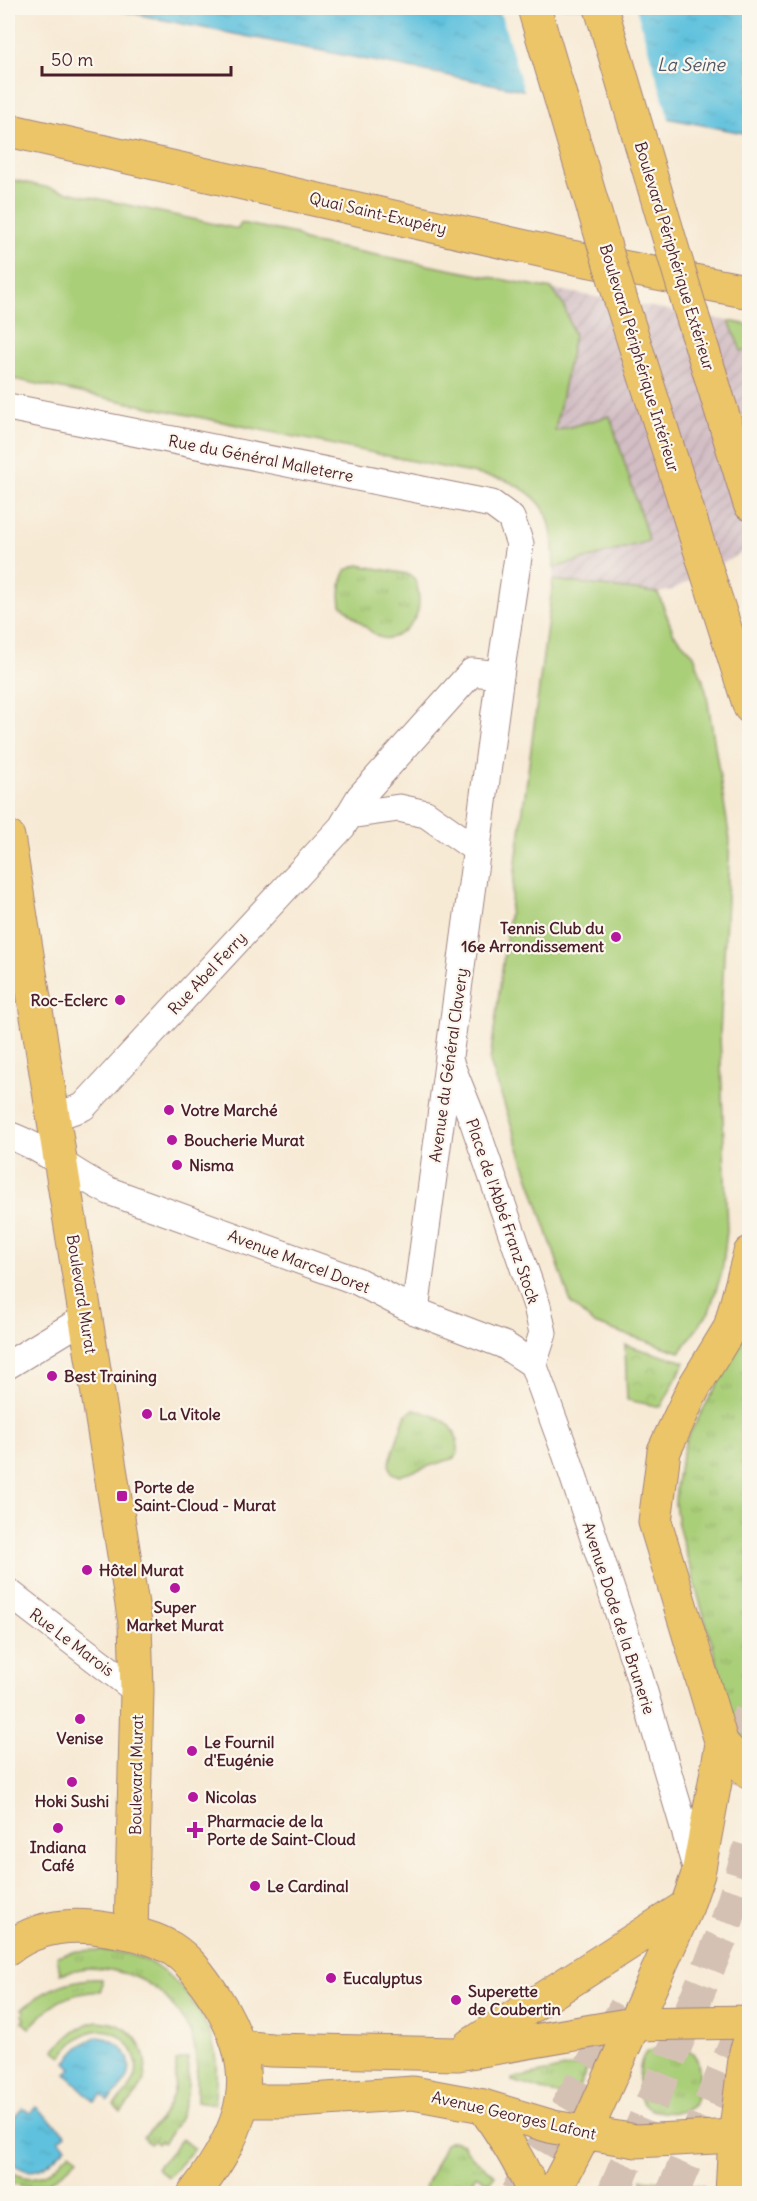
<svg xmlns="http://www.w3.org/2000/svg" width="757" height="2201" viewBox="0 0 757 2201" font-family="Delius,sans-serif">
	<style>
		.industrial { fill: url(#industrial-furrows) }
		.grass { fill: url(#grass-tufts); stroke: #7a7752; stroke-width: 1.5 }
		.park { fill: url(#park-crowns); stroke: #7a7752; stroke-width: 1.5 }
		.garden { fill: #aacf79; stroke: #7a7752; stroke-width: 1.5 }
		.water { fill: url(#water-ripples); stroke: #547084; stroke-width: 1.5 }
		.pier { fill: #f7ead5 }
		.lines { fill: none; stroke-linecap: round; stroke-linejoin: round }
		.highway-tunnel { stroke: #d4c1b3; stroke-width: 33; stroke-dasharray: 33 16; stroke-linecap: butt }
		.minor-casing { stroke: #a08480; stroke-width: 29 }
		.major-casing { stroke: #a08480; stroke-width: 35 }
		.highway-casing { stroke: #a08480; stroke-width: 35 }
		.minor { stroke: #fff; stroke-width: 27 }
		.major { stroke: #ecc569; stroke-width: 33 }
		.highway { stroke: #ecc569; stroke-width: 33 }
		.highway-bridge-casing { stroke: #a08480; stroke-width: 35; stroke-linecap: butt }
		.highway-bridge { stroke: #ecc569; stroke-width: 33 }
		.poi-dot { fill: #b5179e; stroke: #fbf7ec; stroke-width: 2 }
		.labels { text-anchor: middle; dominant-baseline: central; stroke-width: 4.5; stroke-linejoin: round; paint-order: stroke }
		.street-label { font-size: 16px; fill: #4a1f2b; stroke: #fbf7ec }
		.poi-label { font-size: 16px; font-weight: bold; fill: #4a1f2b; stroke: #fbf7ec; text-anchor: start }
		.water-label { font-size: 18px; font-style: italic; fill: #515869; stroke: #fbf7ec }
	</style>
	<defs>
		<pattern id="industrial-furrows" width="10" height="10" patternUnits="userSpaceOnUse" patternTransform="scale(1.5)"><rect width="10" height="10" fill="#d2bec4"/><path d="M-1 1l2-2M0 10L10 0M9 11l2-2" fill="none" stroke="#b6a3a9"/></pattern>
		<pattern id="grass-tufts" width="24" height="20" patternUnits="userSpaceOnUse" patternTransform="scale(1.5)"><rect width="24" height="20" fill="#aacf79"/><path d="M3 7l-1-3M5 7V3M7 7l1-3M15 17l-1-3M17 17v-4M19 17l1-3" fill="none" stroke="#94b169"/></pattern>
		<pattern id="park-crowns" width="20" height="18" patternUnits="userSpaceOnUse" patternTransform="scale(1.5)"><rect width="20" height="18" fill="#aacf79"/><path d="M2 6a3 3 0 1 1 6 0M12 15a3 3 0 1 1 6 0" fill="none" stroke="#94b169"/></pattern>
		<pattern id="water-ripples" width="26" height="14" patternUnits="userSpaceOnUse" patternTransform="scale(1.5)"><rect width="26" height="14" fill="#5fc1dd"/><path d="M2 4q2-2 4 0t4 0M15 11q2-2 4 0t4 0" fill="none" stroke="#54a5be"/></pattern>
	</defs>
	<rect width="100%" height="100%" fill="#fbf7ec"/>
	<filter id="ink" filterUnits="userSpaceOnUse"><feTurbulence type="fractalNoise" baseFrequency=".0167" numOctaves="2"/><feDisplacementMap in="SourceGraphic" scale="12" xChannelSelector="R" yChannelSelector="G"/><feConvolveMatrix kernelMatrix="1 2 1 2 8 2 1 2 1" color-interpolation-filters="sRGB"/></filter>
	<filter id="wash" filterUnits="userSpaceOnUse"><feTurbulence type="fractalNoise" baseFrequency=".008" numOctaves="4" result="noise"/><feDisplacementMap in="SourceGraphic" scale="24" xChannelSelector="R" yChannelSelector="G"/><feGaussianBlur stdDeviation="1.35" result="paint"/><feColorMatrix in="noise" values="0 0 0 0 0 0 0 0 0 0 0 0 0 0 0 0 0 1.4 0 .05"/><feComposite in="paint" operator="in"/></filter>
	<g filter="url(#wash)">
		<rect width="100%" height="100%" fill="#f7ead5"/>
		<path class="industrial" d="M552 289 729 321 740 351H749V549L672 590 658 593 553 580 554 568 648 541 555 432 574 335 564 306Z"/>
		<g class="grass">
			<path d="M729 321 749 325V351H741Z"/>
			<path d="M358 565 407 574 414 578C419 588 421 606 416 616 410 627 395 641 382 638 371 635 351 613 341 605 339 593 341 580 346 570Z"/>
			<path d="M749 1315V1752L738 1737 678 1525 675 1504 677 1477 686 1440 738 1347Z"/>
			<path d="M414 1409C440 1417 459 1422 458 1453L454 1458 399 1476 392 1473 389 1464 405 1416Z"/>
			<path d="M100 1950C119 1952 141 1955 157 1967 187 1987 214 2026 216 2062 217 2076 216 2090 214 2104L197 2101C197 2081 198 2060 193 2041 191 2031 184 2021 178 2013 158 1982 124 1968 87 1968 78 1969 69 1972 60 1974L57 1956 77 1951Z"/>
			<path d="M89 1979H102L101 1991C65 1993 53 2003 29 2028L22 2022 25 2019 22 2015 25 2012 22 2009C43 1991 62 1982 89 1979Z"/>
			<path d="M97 2021C107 2022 116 2023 124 2028 142 2039 150 2063 143 2082 139 2094 129 2103 121 2112L114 2105C122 2096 133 2087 136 2075 141 2049 116 2023 90 2032 78 2036 70 2046 62 2056L54 2050C68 2036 78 2026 97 2021Z"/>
			<path d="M677 2047C686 2048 692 2050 696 2058 701 2066 700 2099 692 2106 684 2114 667 2113 656 2111 650 2110 645 2107 642 2102 637 2092 638 2060 646 2053 654 2047 668 2048 677 2047Z"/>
			<path d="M188 2058C191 2091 184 2119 163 2143L160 2141 157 2144 154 2141 150 2144 143 2137C168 2114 178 2095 176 2061Z"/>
			<path d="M584 2064 588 2067 573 2099 512 2081V2079Z"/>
			<path d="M182 2139 194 2149 168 2177 157 2168Z"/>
			<path d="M452 2141 463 2144 472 2157 495 2175 489 2183 476 2175 465 2193H422L445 2144Z"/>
			<path d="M70 2152 78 2158C59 2178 35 2198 8 2180V2170C36 2188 51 2172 70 2152Z"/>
			<path d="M642 2179 703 2186V2193H664L642 2182Z"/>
		</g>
		<path class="park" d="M625 1345 685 1362 661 1407 627 1400Z"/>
		<g class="garden">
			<path d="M8 179 238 229 241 223 296 234 304 241 552 289 564 306 574 335 555 431 610 416 649 541 554 568C552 522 552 500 505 480L8 378Z"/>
			<path d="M553 580 658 593 674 634 694 655 706 690 730 840 720 1034 727 1231 722 1272 709 1312 680 1352 594 1324 571 1303 490 1062Z"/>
		</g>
		<g class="water">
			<path d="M108 8H749V134L183 24Z"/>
			<path d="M99 2037C119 2040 136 2058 127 2079 123 2087 115 2094 108 2101L101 2095 95 2102 66 2074 72 2068 66 2062C76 2050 84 2040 99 2037Z"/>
			<path d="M36 2107 66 2134 59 2140 66 2147C47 2166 32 2183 8 2159V2124L23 2108 30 2113Z"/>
		</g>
		<path class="pier" d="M499 8H636L670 122 525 94Z"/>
	</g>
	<g filter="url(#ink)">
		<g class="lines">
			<g class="highway-tunnel">
				<path d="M726 1782 750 1712"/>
				<path d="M516 2194 625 2008"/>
				<path d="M613 2194 723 1934 750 1847"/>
				<path d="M672 2194 745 2021"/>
			</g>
			<g class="minor-casing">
				<g id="minor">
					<path d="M8 407 492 504 511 518 520 544 500 675 415 1311"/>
					<path d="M349 815 399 808 426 814 477 850"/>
					<path d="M450 1063 474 1123 537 1306 543 1333 533 1364"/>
					<path d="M54 1117 83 1107 342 827 360 797 472 672 500 675"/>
					<path d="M8 1135C45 1148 73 1174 109 1191L357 1281 415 1311 504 1345 533 1364"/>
					<path d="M533 1364 566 1454 635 1662 698 1874"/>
					<path d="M8 1365 85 1318"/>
					<path d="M8 1592 137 1691"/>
				</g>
			</g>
			<g class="major-casing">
				<g id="major">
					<path d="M8 130 566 256 750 292"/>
					<path d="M8 837 135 1623 137 1691 131 1933"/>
					<path d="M722 1744 750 1773"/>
					<path d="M8 1949C36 1926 72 1923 107 1929 166 1938 183 1948 216 1999 264 2073 245 2128 194 2194"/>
					<path d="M469 2046 687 1906"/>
					<path d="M240 2047 271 2050 458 2054 633 2024 750 2022"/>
					<path d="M242 2101H297L413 2093 483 2106 553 2127 636 2141 735 2136 750 2133"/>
					<path d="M585 2133 687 1906 698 1874 722 1744"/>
					<path d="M732 2194 735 2136 746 2052 750 2041"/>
				</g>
			</g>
			<g class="highway-casing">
				<g id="highway">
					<path d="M621 301 750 707"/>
					<path d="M692 315 750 504"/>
					<path d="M722 1744 655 1522 664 1451 694 1387 730 1328 750 1253"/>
					<path d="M483 2106C503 2134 521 2162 534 2194"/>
					<path d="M553 2194 585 2133"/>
				</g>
			</g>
			<use href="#minor" class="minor"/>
			<use href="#major" class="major"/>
			<use href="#highway" class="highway"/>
			<g class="highway-bridge-casing">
				<g id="highway-bridge">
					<path d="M534 8 621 301"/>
					<path d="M601 8 692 315"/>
				</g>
			</g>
			<use href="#highway-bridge" class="highway-bridge"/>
		</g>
	</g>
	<g class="poi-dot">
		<circle cx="616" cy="937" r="6"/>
		<circle cx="120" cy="1000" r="6"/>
		<circle cx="169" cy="1110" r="6"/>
		<circle cx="172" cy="1140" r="6"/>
		<circle cx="177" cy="1165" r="6"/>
		<circle cx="52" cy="1376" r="6"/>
		<circle cx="147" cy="1414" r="6"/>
		<rect x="116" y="1490" width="12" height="12" rx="3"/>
		<circle cx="87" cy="1570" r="6"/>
		<circle cx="175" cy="1588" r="6"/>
		<circle cx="80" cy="1719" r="6"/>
		<circle cx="192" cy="1751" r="6"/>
		<circle cx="72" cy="1782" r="6"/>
		<circle cx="193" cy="1797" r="6"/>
		<circle cx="58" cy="1828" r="6"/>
		<path d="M192 1821h6v6h6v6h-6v6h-6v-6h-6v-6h6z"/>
		<circle cx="255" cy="1886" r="6"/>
		<circle cx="331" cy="1978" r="6"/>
		<circle cx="456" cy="2000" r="6"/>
	</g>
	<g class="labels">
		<g class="street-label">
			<text transform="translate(378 213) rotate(13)">Quai Saint-Exupéry</text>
			<text transform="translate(675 256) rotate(73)">Boulevard Périphérique Extérieur</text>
			<text transform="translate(640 358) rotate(73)">Boulevard Périphérique Intérieur</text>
			<text transform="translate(261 458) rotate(11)">Rue du Général Malleterre</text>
			<text transform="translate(207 973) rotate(-47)">Rue Abel Ferry</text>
			<text transform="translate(448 1065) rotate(-82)">Avenue du Général Clavery</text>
			<text transform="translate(503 1211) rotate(71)">Place de l'Abbé Franz Stock</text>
			<text transform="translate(299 1261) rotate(21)">Avenue Marcel Doret</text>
			<text transform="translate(82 1294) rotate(81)">Boulevard Murat</text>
			<text transform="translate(619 1618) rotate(72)">Avenue Dode de la Brunerie</text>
			<text transform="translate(72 1642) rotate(37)">Rue Le Marois</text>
			<text transform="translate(136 1775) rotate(-89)">Boulevard Murat</text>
			<text transform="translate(514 2115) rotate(13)">Avenue Georges Lafont</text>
		</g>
		<g class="poi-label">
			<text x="604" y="928" text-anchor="end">Tennis Club du<tspan x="604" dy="18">16e Arrondissement</tspan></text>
			<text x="108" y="1000" text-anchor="end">Roc-Eclerc</text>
			<text x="181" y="1110">Votre Marché</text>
			<text x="184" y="1140">Boucherie Murat</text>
			<text x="189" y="1165">Nisma</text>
			<text x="64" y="1376">Best Training</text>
			<text x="159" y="1414">La Vitole</text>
			<text x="134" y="1487">Porte de<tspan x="134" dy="18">Saint-Cloud - Murat</tspan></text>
			<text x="99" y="1570">Hôtel Murat</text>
			<text x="175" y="1607" text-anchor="middle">Super<tspan x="175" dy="18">Market Murat</tspan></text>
			<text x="80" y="1738" text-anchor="middle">Venise</text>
			<text x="204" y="1742">Le Fournil<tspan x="204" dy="18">d'Eugénie</tspan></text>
			<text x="205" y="1797">Nicolas</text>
			<text x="72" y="1801" text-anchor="middle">Hoki Sushi</text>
			<text x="207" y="1821">Pharmacie de la<tspan x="207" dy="18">Porte de Saint-Cloud</tspan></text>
			<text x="58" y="1847" text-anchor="middle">Indiana<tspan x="58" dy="18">Café</tspan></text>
			<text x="267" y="1886">Le Cardinal</text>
			<text x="343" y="1978">Eucalyptus</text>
			<text x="468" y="1991">Superette<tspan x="468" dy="18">de Coubertin</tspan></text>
		</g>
		<g class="water-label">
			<text x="691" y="64">La Seine</text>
		</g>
	</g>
	<rect width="757" height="2201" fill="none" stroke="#fbf7ec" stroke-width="30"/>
	<path d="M42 66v9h189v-9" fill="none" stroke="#4a1f2b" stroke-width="3"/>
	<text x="51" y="66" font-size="18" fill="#4a1f2b" stroke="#fbf7ec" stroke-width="4.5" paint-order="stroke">50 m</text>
</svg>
